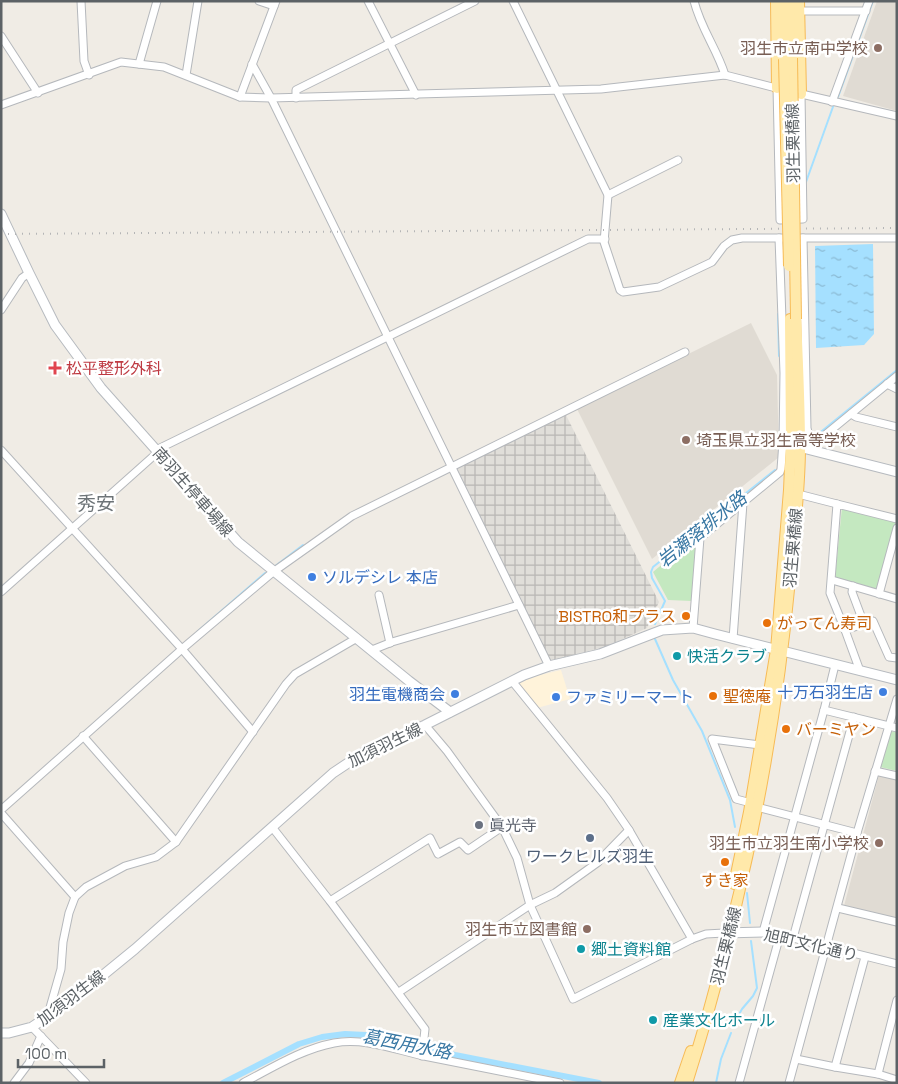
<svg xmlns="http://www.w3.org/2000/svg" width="898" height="1084" viewBox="0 0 898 1084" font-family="'Space Grotesk','Noto Sans JP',sans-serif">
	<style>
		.commercial { fill: #fff3da }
		.industrial { fill: url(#industrial-grid) }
		.education { fill: #e0dbd3 }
		.park { fill: #c4e8c0 }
		.water { fill: url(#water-ripples) }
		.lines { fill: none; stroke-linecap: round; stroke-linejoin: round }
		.stream { stroke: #a5e0ff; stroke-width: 2 }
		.canal { stroke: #a5e0ff; stroke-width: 6 }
		.street-casing { stroke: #b5b8bc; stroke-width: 9 }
		.secondary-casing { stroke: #b6babf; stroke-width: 11 }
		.primary-casing { stroke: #f7bb56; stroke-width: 12 }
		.street { stroke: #fff; stroke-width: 7 }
		.secondary { stroke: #fff; stroke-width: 9 }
		.primary { stroke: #ffe9aa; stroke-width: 10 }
		.rail { stroke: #b4b5b6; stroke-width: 2; stroke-dasharray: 1 6; stroke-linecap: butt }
		.primary-bridge-casing { stroke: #f7bb56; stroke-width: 12; stroke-linecap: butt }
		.primary-bridge { stroke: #ffe9aa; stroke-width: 10 }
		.education-dot { fill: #8d6e63; stroke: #fff; stroke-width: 2 }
		.health-dot { fill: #e0444e; stroke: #fff; stroke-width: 2 }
		.shop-dot { fill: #3f7fe0; stroke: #fff; stroke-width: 2 }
		.food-dot { fill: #e8710a; stroke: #fff; stroke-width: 2 }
		.culture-dot { fill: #0f9aa8; stroke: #fff; stroke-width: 2 }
		.worship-dot { fill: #6b7280; stroke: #fff; stroke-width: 2 }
		.service-dot { fill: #5c6f8a; stroke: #fff; stroke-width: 2 }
		.labels { text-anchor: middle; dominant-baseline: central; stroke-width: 5; stroke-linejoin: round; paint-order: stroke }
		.education-label { font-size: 16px; fill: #785e54; stroke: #fff; text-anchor: end }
		.street-label { font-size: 16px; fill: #5c6266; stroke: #fff }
		.health-label { font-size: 16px; fill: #be3a42; stroke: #fff; text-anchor: start }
		.shop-label { font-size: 16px; fill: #366cbe; stroke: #fff; text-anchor: start }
		.food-label { font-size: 16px; fill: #c56008; stroke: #fff; text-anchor: start }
		.culture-label { font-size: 16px; fill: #0d838f; stroke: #fff; text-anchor: start }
		.worship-label { font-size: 16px; fill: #5b616d; stroke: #fff; text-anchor: start }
		.service-label { font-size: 16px; fill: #4e5e75; stroke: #fff }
		.water-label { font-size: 18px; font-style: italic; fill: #3877a3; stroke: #fff }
		.quarter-label { font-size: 19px; fill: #6d7478; stroke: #fff }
	</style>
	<defs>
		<pattern id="industrial-grid" width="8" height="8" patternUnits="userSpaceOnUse" patternTransform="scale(1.25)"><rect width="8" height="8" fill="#e0ded9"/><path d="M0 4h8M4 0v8" fill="none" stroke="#b9b7b4"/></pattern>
		<pattern id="water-ripples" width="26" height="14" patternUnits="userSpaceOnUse" patternTransform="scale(1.25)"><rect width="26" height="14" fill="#a5e0ff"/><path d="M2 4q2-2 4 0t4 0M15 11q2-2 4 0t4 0" fill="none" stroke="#8ab9d2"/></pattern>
	</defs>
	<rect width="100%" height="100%" fill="#f0ece5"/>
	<path class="commercial" d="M561 670 570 699 537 708 518 685 519 683 536 676Z"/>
	<path class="industrial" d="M566 415 659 602 647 628 605 647 550 661 455 469Z"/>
	<g class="education">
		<path d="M877 1H897V111L843 96Z"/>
		<path d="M751 323 777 375 779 457 652 559 577 409Z"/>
		<path d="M879 775 897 780V919L844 906Z"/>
	</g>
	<g class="park">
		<path d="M842 507 896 521 878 590 835 578Z"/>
		<path d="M696 536 692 601 668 600 653 572Z"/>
		<path d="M890 731 897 732V771L880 767Z"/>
	</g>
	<path class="water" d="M873 244 874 334 864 345 816 348 815 246Z"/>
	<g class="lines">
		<g class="stream">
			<path d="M838 97 873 1"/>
			<path d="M806 182 834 104"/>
			<path d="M778 314 779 356"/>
			<path d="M817 435 897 370"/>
			<path d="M274 567 303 545"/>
			<path d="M655 624 665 601 652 578 651 572 653 567 775 470"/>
			<path d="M197 632 265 573"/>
			<path d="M655 639 673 680 702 731 730 800 735 827"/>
			<path d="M747 893 750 923"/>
			<path d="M733 1025 742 1009 753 996 757 988 751 941"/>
			<path d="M716 1083 721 1059 731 1033"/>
		</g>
		<path class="canal" d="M223 1083 299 1044 322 1037 345 1034 366 1035 455 1055 599 1083"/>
		<g class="street-casing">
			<g id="street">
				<path d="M81 1 84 61 89 75"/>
				<path d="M259 1 274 6"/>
				<path d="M368 1 416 95"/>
				<path d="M513 1 608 195 604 242 620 290 623 292 659 287 712 262 724 246 732 240 742 238H779"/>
				<path d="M694 1C701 29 717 49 725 75"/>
				<path d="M804 11H866"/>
				<path d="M1 36 38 93"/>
				<path d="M139 64 157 1"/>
				<path d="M252 64 271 98 549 666"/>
				<path d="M186 75 198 1"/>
				<path d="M777 88 780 220 803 219 801 94"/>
				<path d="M797 93 897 116"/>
				<path d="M240 97 276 1"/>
				<path d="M296 98V90L475 1"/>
				<path d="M832 102 869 1"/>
				<path d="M1 105 121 62 164 67 240 97 271 98 601 89 725 75 780 89"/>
				<path d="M608 195 678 160"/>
				<path d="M803 238 807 428 808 432 817 442"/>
				<path d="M1 310 22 278 29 273"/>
				<path d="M887 384 897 389"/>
				<path d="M851 414 856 417 897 427"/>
				<path d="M1 450 182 649 253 732"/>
				<path d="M156 450 588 239H605"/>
				<path d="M812 450 814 444 897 376"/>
				<path d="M798 494 837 504"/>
				<path d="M897 519 837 504 830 593 845 630 873 621 889 657 897 658"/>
				<path d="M832 580 897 599"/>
				<path d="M853 586 852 592 864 624"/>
				<path d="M1 592 158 452"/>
				<path d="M879 594 897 528"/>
				<path d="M379 595 390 643"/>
				<path d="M693 628 700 538 780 472 781 469 783 442 784 373 779 238H897"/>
				<path d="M845 630 860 671"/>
				<path d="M733 639 743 503"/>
				<path d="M372 650 392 642 519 605"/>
				<path d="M835 665 824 710 763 932 793 938 897 964"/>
				<path d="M512 681 607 798 629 830 692 939"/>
				<path d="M824 710 897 728"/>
				<path d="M425 725 447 751 502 827 517 858 530 905 573 999 692 939 706 934 724 933"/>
				<path d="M83 736 176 842"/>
				<path d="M875 771 897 776"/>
				<path d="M751 803 736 799 712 739 760 745"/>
				<path d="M757 807 857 833"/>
				<path d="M1 810 182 649 273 572 352 516 685 352"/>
				<path d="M1 813 75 897"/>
				<path d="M272 827 330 901 425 1029 422 1056"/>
				<path d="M330 901 430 838 438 854 460 842 468 850 502 827"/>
				<path d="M838 908 897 922"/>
				<path d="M793 938 854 717"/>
				<path d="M399 992 530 905 555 893 597 863 629 830"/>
				<path d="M47 1018 61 969 63 942 69 913 75 897 86 887 125 866 156 857 176 842 286 684 295 674 357 638"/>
				<path d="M32 1027 86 1083"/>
				<path d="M796 1059 835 1067 878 1074 897 1080"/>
				<path d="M835 1067 865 957"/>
				<path d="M878 1074 897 1000"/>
				<path d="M14 1083 29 1063 41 1036"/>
				<path d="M243 1083C272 1068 302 1049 334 1043 364 1037 396 1050 424 1056 469 1065 515 1074 560 1083"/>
				<path d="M739 1083 780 935"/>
				<path d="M789 1083 857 833 897 699"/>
			</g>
		</g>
		<g class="secondary-casing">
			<g id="secondary">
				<path d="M1 214 29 273 55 325 101 388 238 542 409 681 450 712"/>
				<path d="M795 446 897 472"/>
				<path d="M724 933 763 932"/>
				<path d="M1 1033H9L32 1027 75 998 135 949 333 773 366 751 425 725 524 675 549 666 600 654 662 630 693 628 715 634 897 680"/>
			</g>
		</g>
		<g class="primary-casing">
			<g id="primary">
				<path d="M776 1 777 88"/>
				<path d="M791 1 792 58"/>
				<path d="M799 1 801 94"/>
				<path d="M784 59V1"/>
				<path d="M734 884 749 812 776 650 789 490 791 444 790 319"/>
				<path d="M680 1083 691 1051"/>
				<path d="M687 1083C739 919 774 750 790 580 794 536 800 491 800 447 800 405 798 362 796 319"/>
			</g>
		</g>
		<use href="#street" class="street"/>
		<use href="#secondary" class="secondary"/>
		<use href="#primary" class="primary"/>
		<path class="rail" d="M1 234 897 228"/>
		<g class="primary-bridge-casing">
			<g id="primary-bridge">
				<path d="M792 58 796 319"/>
				<path d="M784 59 789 266"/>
			</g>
		</g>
		<use href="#primary-bridge" class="primary-bridge"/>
	</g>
	<g class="education-dot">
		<circle cx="878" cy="48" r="5"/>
		<circle cx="686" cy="440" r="5"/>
		<circle cx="879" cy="843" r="5"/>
		<circle cx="587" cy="929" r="5"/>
	</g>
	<path class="health-dot" d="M52.5 360.5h5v5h5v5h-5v5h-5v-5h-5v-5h5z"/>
	<g class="shop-dot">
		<circle cx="312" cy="577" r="5"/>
		<circle cx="883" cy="692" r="5"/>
		<circle cx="455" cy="694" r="5"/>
		<circle cx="556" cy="697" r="5"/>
	</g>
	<g class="food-dot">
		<circle cx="686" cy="616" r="5"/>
		<circle cx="767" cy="623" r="5"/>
		<circle cx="713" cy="696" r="5"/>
		<circle cx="786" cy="729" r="5"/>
		<circle cx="725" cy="862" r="5"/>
	</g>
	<g class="culture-dot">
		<circle cx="677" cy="656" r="5"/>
		<circle cx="581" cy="949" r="5"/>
		<circle cx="653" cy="1020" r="5"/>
	</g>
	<circle class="worship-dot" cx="479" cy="825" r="5"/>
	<circle class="service-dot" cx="590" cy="838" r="5"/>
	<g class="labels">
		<g class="education-label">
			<text x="868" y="48">羽生市立南中学校</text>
			<text x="696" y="440" text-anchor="start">埼玉県立羽生高等学校</text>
			<text x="869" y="843">羽生市立羽生南小学校</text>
			<text x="577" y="929">羽生市立図書館</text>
		</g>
		<g class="street-label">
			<text transform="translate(793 143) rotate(-91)">羽生栗橋線</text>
			<text transform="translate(193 492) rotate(49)">南羽生停車場線</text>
			<text transform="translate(793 548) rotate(-85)">羽生栗橋線</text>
			<text transform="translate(385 745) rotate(-26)">加須羽生線</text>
			<text transform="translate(811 945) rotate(13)">旭町文化通り</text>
			<text transform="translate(726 946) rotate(-76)">羽生栗橋線</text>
			<text transform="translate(71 998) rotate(-37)">加須羽生線</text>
		</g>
		<g class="health-label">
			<text x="66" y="368">松平整形外科</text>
		</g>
		<g class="shop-label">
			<text x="322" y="577">ソルデシレ 本店</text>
			<text x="873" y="692" text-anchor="end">十万石羽生店</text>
			<text x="445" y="694" text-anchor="end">羽生電機商会</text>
			<text x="566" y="697">ファミリーマート</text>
		</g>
		<g class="food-label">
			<text x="676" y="616" text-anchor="end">BISTRO和プラス</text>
			<text x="777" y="623">がってん寿司</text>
			<text x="723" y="696">聖徳庵</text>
			<text x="796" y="729">バーミヤン</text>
			<text x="725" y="880" text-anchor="middle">すき家</text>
		</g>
		<g class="culture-label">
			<text x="687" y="656">快活クラブ</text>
			<text x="591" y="949">郷土資料館</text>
			<text x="663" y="1020">産業文化ホール</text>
		</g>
		<g class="worship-label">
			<text x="489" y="825">眞光寺</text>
		</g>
		<g class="service-label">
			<text x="590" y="856">ワークヒルズ羽生</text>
		</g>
		<g class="water-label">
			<text transform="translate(702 529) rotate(-39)">岩瀬落排水路</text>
			<text transform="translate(407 1044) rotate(11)">葛西用水路</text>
		</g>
		<g class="quarter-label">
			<text x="96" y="503">秀安</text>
		</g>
	</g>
	<rect width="898" height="1084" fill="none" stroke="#5c6266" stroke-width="5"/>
	<path d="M18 1059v8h86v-8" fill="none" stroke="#5c6266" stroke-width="2.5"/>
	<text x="25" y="1059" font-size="15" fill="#5c6266" stroke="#ffffff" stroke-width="4" paint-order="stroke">100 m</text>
</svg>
